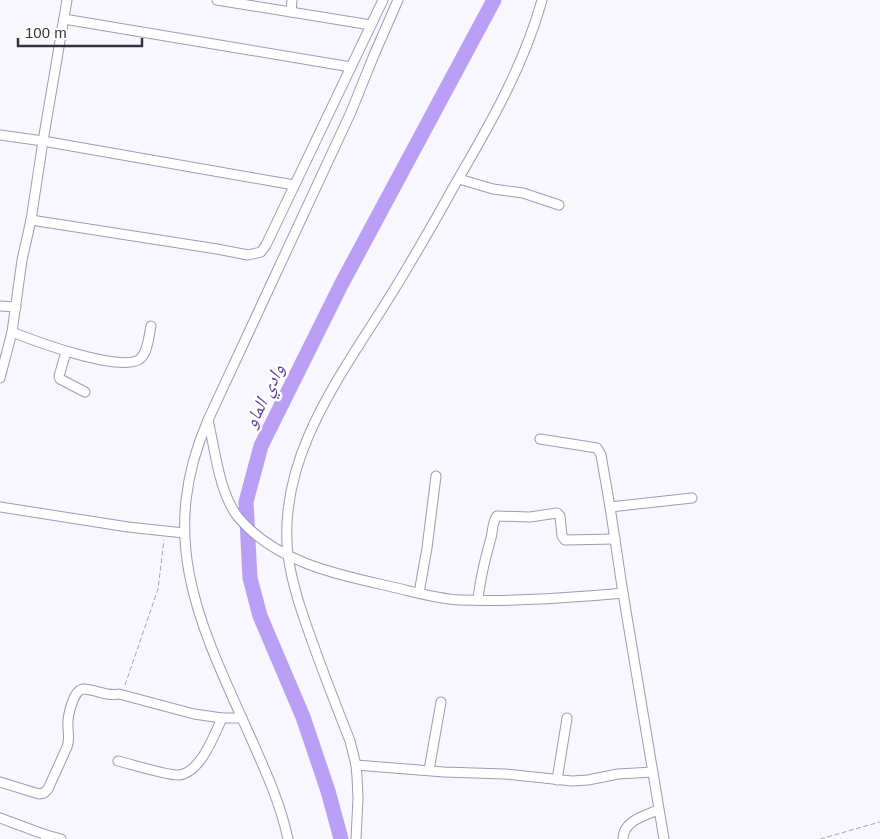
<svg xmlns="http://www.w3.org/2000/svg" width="880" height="839" viewBox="0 0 880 839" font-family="Arial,'Noto Naskh Arabic',sans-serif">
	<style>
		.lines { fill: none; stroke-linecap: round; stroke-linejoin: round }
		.river { stroke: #bb9ff6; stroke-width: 15 }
		.minor-casing { stroke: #a199b7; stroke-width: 11 }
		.path { stroke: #a8a6ae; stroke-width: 1; stroke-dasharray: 5 2.5; stroke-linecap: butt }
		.minor { stroke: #fff; stroke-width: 9 }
		.labels { text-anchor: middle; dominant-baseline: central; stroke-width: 5; stroke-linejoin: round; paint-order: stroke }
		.water-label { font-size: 19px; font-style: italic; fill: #633ca0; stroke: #fff }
	</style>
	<rect width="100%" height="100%" fill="#f8f7fd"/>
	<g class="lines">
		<path class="river" d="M341 839 328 791 303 717 260 616 250 578 246 502 261 446 341 285 494 0"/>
		<g class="minor-casing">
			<g id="minor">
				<path d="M67 0 43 141 294 185"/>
				<path d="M217 0 371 25"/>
				<path d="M291 12 292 0"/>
				<path d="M64 19 351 67"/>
				<path d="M0 135 43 141 31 220 217 249 248 255 261 252 266 245 383 0"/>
				<path d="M459 179 493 189 523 193 559 205"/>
				<path d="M0 306 16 307"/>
				<path d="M12 332C32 340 125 375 141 358 148 351 149 335 151 326"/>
				<path d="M66 352 59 376 60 379 85 392"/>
				<path d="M0 378 12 332 22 260 31 220"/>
				<path d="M208 420C215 449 219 493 238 517 277 564 341 575 397 588 418 593 439 599 460 600 515 602 569 598 623 593L610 507 692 498"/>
				<path d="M540 439 597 448 601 455 610 507"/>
				<path d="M0 507 128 527 184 533"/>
				<path d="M419 593 427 548 436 476"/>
				<path d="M623 593 664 839"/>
				<path d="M478 600C480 578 485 559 491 538 493 531 492 522 497 516L530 517 557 513 560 516 562 536 565 540 615 539"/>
				<path d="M118 761C131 764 168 776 179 775 200 773 214 736 222 718"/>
				<path d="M356 765 444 772 505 774 572 781 588 780 618 774 653 772"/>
				<path d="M429 770 441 702"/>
				<path d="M557 780 567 718"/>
				<path d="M0 782 39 794 44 793 48 789 67 747C70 739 68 735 68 727 67 718 73 690 83 689 95 689 107 697 119 694L194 714 222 718H242"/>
				<path d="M0 818 43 834 48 839"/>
				<path d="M43 834 61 839"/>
				<path d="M288 839C280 802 265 770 250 736 200 625 156 540 208 420L351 112 374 55 398 0"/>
				<path d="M356 839 358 798 357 777 356 765 350 741C337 708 324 675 312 641 302 613 292 585 288 555 276 451 350 364 400 280 418 250 436 219 453 188 488 128 523 68 542 0"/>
				<path d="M623 839C623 821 644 816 658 810"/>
			</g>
		</g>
		<g class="path">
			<path d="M125 685 158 589 164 540"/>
			<path d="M820 839 880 822"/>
		</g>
		<use href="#minor" class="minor"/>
	</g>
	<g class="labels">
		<g class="water-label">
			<text transform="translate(264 396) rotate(-64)">وادي الماو</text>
		</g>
	</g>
	<path d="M18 38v8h124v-8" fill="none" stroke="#35323e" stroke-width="2.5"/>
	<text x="25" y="38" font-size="15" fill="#35323e" stroke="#ffffff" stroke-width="4" paint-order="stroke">100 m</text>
</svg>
